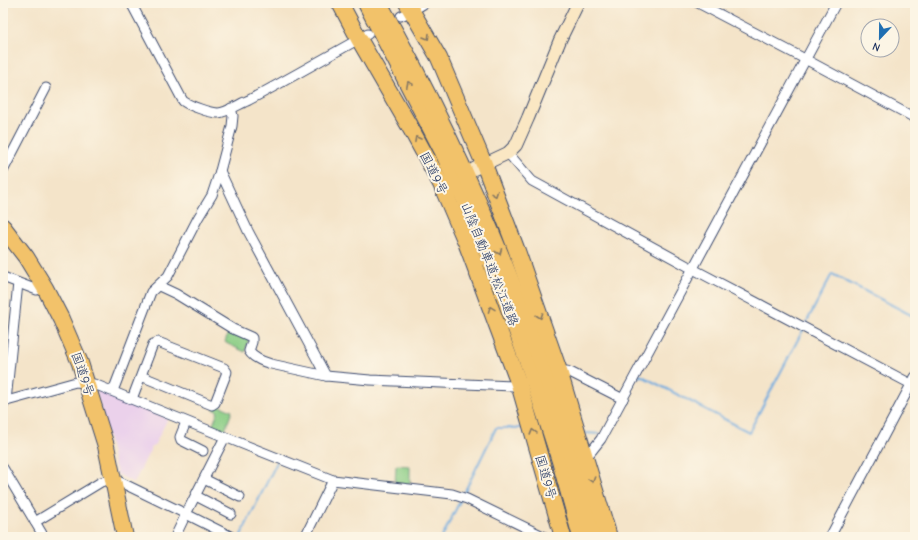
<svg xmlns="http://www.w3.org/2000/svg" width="918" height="540" viewBox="0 0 918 540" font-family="'Comic Neue','Klee One',sans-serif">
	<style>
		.built { fill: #ebd1eb }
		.green { fill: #8cce86; stroke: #547e72 }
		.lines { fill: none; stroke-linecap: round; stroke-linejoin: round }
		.stream { stroke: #6eabdf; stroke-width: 2 }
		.street-casing { stroke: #3c4a6e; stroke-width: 11 }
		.secondary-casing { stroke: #3c4a6e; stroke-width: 14 }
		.highway-casing { stroke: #3c4a6e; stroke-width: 18 }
		.street { stroke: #fff; stroke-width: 9 }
		.secondary { stroke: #fae7c3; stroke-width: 12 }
		.highway { stroke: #f2c26a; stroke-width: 16 }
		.oneway { stroke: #867864 }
		.labels { text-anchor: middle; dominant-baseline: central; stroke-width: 4; stroke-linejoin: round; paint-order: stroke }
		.street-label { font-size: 13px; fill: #1b2f5e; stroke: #fcf5e5 }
	</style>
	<rect width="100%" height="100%" fill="#fcf5e5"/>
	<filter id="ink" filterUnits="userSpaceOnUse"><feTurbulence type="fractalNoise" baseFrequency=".025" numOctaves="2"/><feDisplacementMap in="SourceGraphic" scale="8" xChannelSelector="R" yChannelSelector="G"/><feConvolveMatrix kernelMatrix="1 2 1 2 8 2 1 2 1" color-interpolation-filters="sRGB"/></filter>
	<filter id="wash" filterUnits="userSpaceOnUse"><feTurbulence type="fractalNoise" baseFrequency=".012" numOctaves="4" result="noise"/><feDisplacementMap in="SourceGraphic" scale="16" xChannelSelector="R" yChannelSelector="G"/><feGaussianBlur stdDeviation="0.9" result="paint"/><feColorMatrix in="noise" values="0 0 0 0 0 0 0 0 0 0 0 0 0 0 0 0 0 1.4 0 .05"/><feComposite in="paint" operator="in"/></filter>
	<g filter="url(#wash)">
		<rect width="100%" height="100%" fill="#f4e4c9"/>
		<path class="built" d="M96 390 168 418 154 446H152L134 483 117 474Z"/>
		<g class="green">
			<path d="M229 330 249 338 245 352 226 343 225 342Z"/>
			<path d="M218 405 232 411 224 433 212 427 218 412 213 409 216 408Z"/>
			<path d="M397 465 410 466V484L395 483 396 466Z"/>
		</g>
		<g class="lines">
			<g class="stream">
				<path d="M805 325 832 274 915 317"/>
				<path d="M639 377 640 375 749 432 803 330"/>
				<path d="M586 433 600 434"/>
				<path d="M463 495 496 428H525"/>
				<path d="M240 537 277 462"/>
				<path d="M442 537 461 499"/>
			</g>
		</g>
	</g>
	<g filter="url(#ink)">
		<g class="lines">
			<g class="street-casing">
				<g id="street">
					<path d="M131 3 183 101C190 106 210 113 218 113 226 113 241 103 249 100 289 79 328 56 368 34"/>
					<path d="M698 3 805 59 915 118"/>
					<path d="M401 16 412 11 425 3"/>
					<path d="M508 153 532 181 693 269 911 384"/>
					<path d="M3 171 46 88"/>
					<path d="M220 171 248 231 326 376"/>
					<path d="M3 277 37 290 45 288"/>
					<path d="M159 286 176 294 233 329 251 337 252 338V342L249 351C253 358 264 362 271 364L326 376 370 380 513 386 523 383"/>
					<path d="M557 372 567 371 572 373 623 399"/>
					<path d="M113 391 151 292 168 276 198 218 212 195 220 171 232 126 233 116 231 108"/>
					<path d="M132 399 153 344 158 342 224 368 227 372 215 403 212 405 141 376"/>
					<path d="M6 401 18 283"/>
					<path d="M3 402 76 382 94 384 225 437 333 480 452 494 467 499 545 537"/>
					<path d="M186 422 180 437 181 440 203 451"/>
					<path d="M225 437 186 514 232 537"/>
					<path d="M586 458 601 439 836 3"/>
					<path d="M3 468 44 537"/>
					<path d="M204 479 240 497"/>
					<path d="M196 496 231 514"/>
					<path d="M35 522 101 482 113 479 116 480 186 514 175 537"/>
					<path d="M305 537 333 480"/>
					<path d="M830 537 915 377"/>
				</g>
			</g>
			<g class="secondary-casing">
				<path id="secondary" d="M474 169 508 153 516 145 528 118 560 40 578 3"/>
			</g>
			<g class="highway-casing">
				<g id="highway">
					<path d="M340 3 359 39 411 129 441 184 466 242 519 384 563 537"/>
					<path d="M366 3 442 150 474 220 504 295 531 371 560 461 581 537"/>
					<path d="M379 3C444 119 499 241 543 366 563 422 578 480 594 537"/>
					<path d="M407 3 439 58 484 164 517 251 559 371 609 537"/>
					<path d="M3 227 26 257 45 288 61 319 80 363 106 446 125 537"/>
				</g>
			</g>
			<use href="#street" class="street"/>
			<use href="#secondary" class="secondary"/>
			<use href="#highway" class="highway"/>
		</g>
		<defs><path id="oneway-chevron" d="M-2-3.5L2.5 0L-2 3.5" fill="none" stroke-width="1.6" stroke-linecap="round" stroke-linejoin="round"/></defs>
		<g class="oneway">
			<use href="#oneway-chevron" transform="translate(427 37) rotate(59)"/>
			<use href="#oneway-chevron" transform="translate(409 84) rotate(-117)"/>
			<use href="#oneway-chevron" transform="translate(417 139) rotate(-119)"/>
			<use href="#oneway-chevron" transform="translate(495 194) rotate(70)"/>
			<use href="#oneway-chevron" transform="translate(499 252) rotate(68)"/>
			<use href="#oneway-chevron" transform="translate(491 309) rotate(-111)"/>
			<use href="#oneway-chevron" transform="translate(540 316) rotate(71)"/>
			<use href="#oneway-chevron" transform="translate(533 432) rotate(-106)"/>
			<use href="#oneway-chevron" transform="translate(592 480) rotate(73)"/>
		</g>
	</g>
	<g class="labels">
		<g class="street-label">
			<text transform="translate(434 173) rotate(63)">国道9号</text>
			<text transform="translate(490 264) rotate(68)">山陰自動車道;松江道路</text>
			<text transform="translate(83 374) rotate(71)">国道9号</text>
			<text transform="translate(546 477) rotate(74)">国道9号</text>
		</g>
	</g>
	<rect width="918" height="540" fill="none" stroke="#fcf5e5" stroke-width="16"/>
	<g transform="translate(880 38) rotate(202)"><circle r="19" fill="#fcf5e5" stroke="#a2a6af"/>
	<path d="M0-3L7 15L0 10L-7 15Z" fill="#1f6fb2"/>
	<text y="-6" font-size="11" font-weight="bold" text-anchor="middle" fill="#1b2f5e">N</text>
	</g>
</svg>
